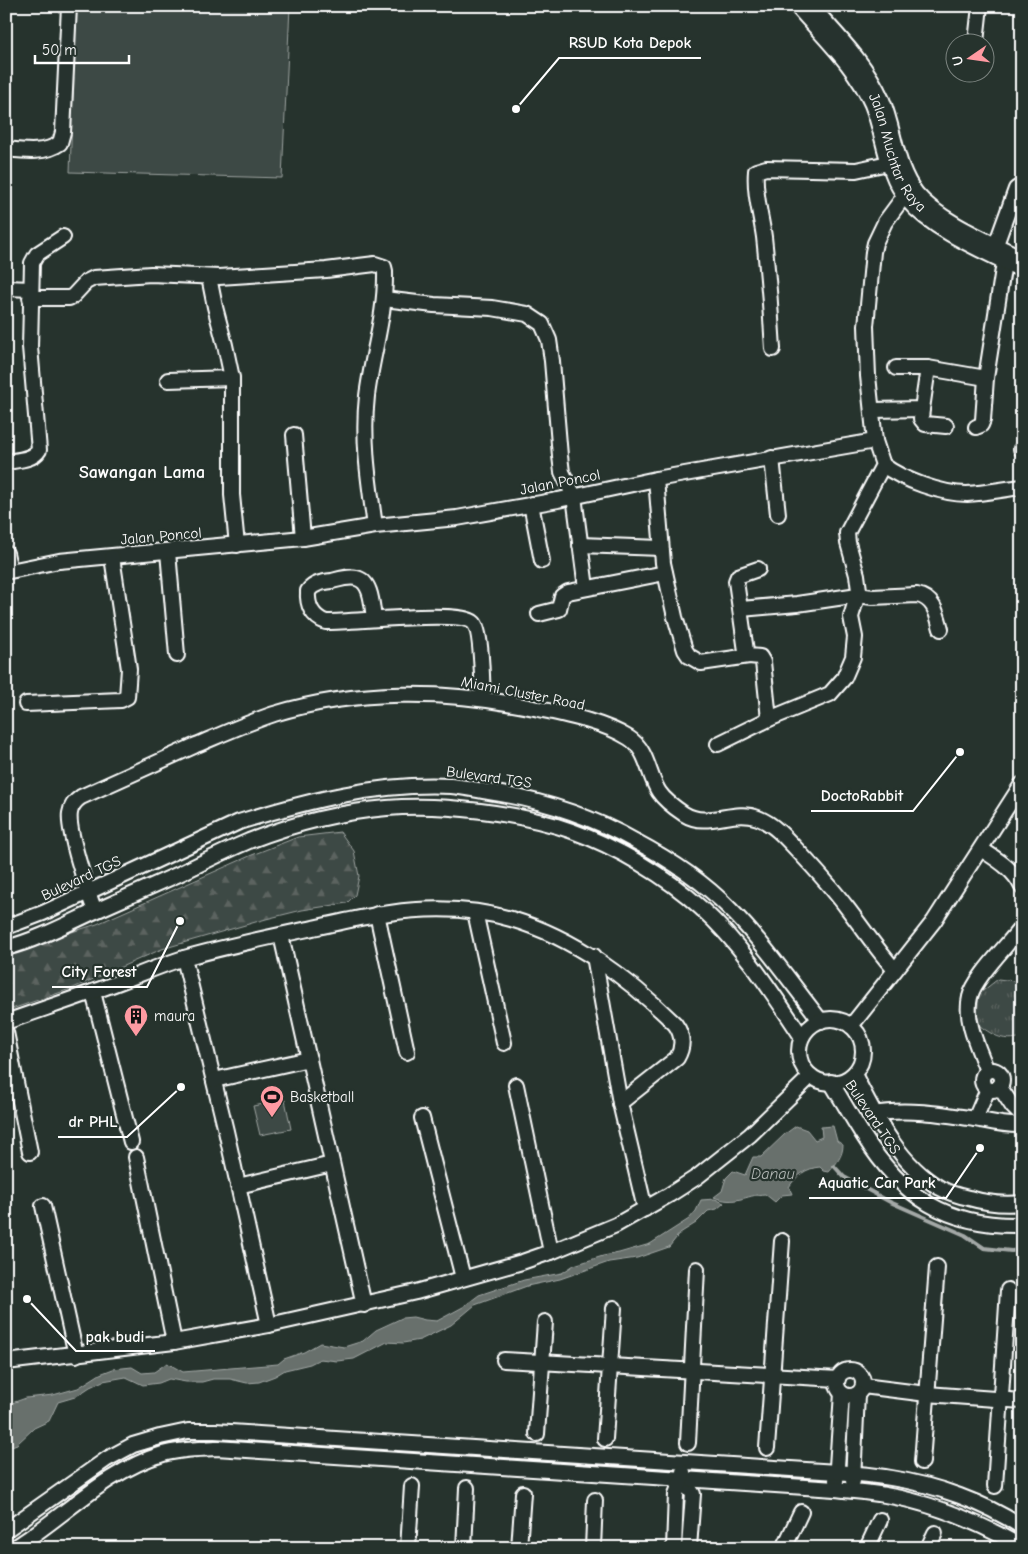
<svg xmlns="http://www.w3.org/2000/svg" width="1028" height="1554" viewBox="0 0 1028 1554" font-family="'Comic Neue',sans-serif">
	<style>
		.forest { fill: url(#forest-firs); stroke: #9ea4a2 }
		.park { fill: url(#park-tufts); stroke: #9ea4a2 }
		.pitch { fill: #3e4944; stroke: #9ea4a2 }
		.water { fill: #67706c; stroke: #a4a9a7 }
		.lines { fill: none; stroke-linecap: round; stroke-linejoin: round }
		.stream { stroke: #a4a9a7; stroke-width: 4 }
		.street-casing { stroke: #fff; stroke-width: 18 }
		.highway-casing { stroke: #fff; stroke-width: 29 }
		.street { stroke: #26332d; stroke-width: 14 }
		.highway { stroke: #26332d; stroke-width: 25 }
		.labels { text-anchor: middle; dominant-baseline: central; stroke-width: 4.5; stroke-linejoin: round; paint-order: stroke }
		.street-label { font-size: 15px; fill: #fff; stroke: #26332d }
		.poi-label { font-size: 15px; fill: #fff; stroke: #26332d; text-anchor: start }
		.water-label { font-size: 16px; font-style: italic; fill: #b3b8b6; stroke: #26332d }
		.quarter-label { font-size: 18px; font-weight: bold; fill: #fff; stroke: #26332d }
		.leader { fill: none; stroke: #fff; stroke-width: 2 }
		.callout-dot { fill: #fff; stroke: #26332d; stroke-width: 2 }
		.callout-label { font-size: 16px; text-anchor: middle; font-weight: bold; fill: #fff; stroke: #26332d; stroke-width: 4.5; stroke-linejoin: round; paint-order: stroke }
	</style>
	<defs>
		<pattern id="forest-firs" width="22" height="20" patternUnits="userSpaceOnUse" patternTransform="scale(1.25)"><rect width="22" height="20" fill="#3e4944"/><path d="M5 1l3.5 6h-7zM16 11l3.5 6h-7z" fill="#5b6460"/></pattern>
		<pattern id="park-tufts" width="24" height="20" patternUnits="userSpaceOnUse" patternTransform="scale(1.25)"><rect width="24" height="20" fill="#3e4944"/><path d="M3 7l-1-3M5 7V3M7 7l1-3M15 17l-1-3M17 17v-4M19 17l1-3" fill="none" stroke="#5b6460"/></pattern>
	</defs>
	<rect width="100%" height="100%" fill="#26332d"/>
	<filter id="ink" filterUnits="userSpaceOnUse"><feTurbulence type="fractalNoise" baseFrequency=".02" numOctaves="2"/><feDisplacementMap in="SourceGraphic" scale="10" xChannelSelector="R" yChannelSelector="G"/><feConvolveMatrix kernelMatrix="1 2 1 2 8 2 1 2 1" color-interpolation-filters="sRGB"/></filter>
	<g filter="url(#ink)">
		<path class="forest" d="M340 832 354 851 359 876 355 895 347 903 302 910 266 919 162 949 73 988 6 1011V953L97 924 252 855 298 837Z"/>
		<path class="park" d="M998 979 1022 982V1037C1004 1042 994 1036 980 1026L977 1014 979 994Z"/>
		<g class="pitch">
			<path d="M76 6H290L282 178 70 172Z"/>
			<path d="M285 1100 291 1129 260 1135 253 1106Z"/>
		</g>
		<g class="water">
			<path d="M796 1126 807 1130 815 1140 822 1137 821 1127 833 1126 837 1141 843 1145C843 1156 836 1164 829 1172L824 1171 820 1167C806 1168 796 1176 789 1187L792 1194 782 1195 775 1202 765 1194C745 1195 735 1206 714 1197L722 1191 726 1178 733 1171 745 1175 753 1157H761L785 1134Z"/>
			<path d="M715 1199 724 1203 717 1209 708 1211 696 1223 680 1233 669 1247 637 1258 609 1262 560 1279 527 1286 475 1305 451 1325 420 1340 403 1343 387 1342 354 1359 337 1361 320 1359 310 1364 285 1370 275 1376 259 1382 247 1383 230 1379H213L202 1382H186L169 1379 159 1383 143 1385 126 1377 103 1381 90 1387 75 1397 58 1402 49 1421 34 1428 17 1444 6 1448V1411L12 1403 26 1398 53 1395 78 1388 100 1374 113 1369 132 1367 142 1373 154 1372 167 1363 183 1372 278 1364 284 1359 304 1352 320 1343 344 1347 363 1341 376 1330 402 1318 413 1317 425 1320 437 1321 463 1307 479 1295 524 1280 562 1273 574 1265 603 1256 619 1253 650 1244 689 1219 696 1211 701 1200Z"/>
		</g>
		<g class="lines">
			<path class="stream" d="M834 1166 844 1177 890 1202 965 1235 984 1248 1011 1251 1022 1250"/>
			<g class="street-casing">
				<g id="street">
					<path d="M976 42 980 6"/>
					<path d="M6 149C24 151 45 154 60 143L63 132 69 6"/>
					<path d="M994 250 1016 189 1022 185"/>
					<path d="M209 277 215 307 225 345 232 378V495L237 545"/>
					<path d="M6 288 31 289"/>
					<path d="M30 298H69L73 296 86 282 94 278 151 274 219 277 326 270 375 264 384 267 385 271C386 314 372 355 367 396 362 440 369 483 375 526"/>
					<path d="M384 299 434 305 492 308 527 314 542 324 549 340 552 361 560 456 562 472 574 496 586 588"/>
					<path d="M773 349C771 312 768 274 764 237 761 215 754 193 756 171L766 168 856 170 893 162"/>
					<path d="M896 368H928L986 378"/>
					<path d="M168 380 232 378"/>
					<path d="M922 409 921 419 925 424 946 426"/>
					<path d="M873 410 922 409 928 368"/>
					<path d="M976 427 981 425 983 420 986 378 1005 256"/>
					<path d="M294 435 303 538"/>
					<path d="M1021 449H1022"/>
					<path d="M772 458 778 514"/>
					<path d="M6 462C17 460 33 460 39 450L30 347 32 263 37 254 63 237"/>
					<path d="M883 465C903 480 942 494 967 494 985 493 1004 489 1022 487"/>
					<path d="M656 479 663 563 675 617 685 650 689 656 701 663 749 656"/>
					<path d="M531 504 542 561"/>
					<path d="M580 545 661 548"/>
					<path d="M168 552 177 655"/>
					<path d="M6 553 10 571 59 561 303 538 375 526 457 518 558 500 656 479 875 441"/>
					<path d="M758 569 738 576 736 581 746 651 749 656 760 657 763 662 769 719"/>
					<path d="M741 609 797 604 858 595 872 597 917 595C934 598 937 614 941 629"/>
					<path d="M539 614 559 609 562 596 568 592 665 573"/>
					<path d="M374 619C372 606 372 581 356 578 349 576 340 579 332 581 323 582 314 583 308 591 307 605 312 617 326 622 349 623 461 609 474 623 482 632 482 684 483 698"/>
					<path d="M26 704 121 700 127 697 129 669 112 557"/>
					<path d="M718 744 769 719 830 694 844 678 853 657 855 637 851 617 859 590 857 575 848 543 847 533 883 465 875 441 874 432 868 376 866 326 873 252 875 243 885 222 908 191"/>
					<path d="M981 849C996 859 1014 869 1022 887"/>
					<path d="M95 911C88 893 67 830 70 813 71 806 75 801 81 797 119 780 156 763 194 746 220 735 247 723 274 714 356 689 446 690 529 707 561 714 602 721 629 738 648 750 648 775 659 792 665 801 675 808 684 814 708 829 733 808 758 818 774 824 787 839 798 851 816 870 833 889 848 909 864 930 878 951 895 970"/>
					<path d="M475 912 504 1043"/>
					<path d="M377 914 407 1052"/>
					<path d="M6 927 43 913 239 822C307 801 380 782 451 786 464 787 476 790 489 792 541 800 589 815 635 841 669 859 703 881 730 909 764 943 791 983 821 1021"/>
					<path d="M281 935 364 1305"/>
					<path d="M6 948C36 940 63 926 91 913 120 900 149 887 179 874 202 863 225 851 249 841 293 824 340 812 387 808 440 803 521 813 572 831 617 847 666 876 701 908 742 945 772 992 802 1037"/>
					<path d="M594 956 620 1103 645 1209"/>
					<path d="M184 958 226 1131 269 1325"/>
					<path d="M93 992 131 1142"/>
					<circle cx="831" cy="1051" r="32"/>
					<path d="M6 1022C40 1010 73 999 106 987 132 978 158 966 184 958 226 946 270 937 313 928 381 913 442 899 511 919 575 938 628 978 675 1024 683 1035 684 1046 677 1058L620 1103"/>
					<path d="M851 1026 934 921 1022 784"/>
					<path d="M6 1032 30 1152"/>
					<circle cx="992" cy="1080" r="10"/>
					<path d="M987 1071C979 1049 964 1021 970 997 974 978 1009 944 1022 926"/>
					<path d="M854 1074C875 1115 898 1164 940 1188 949 1193 959 1196 969 1198 986 1203 1004 1205 1022 1203"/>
					<path d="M214 1080 309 1059"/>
					<path d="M831 1082C842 1100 852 1118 863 1135 902 1197 947 1227 1022 1225"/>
					<path d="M516 1085 551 1252"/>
					<path d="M999 1086 1013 1107 1022 1116"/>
					<path d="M874 1114C906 1108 943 1114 975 1119 991 1122 1006 1126 1022 1125"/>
					<path d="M422 1118 463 1278"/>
					<path d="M975 1119 988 1089"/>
					<path d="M136 1157 174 1342"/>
					<path d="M238 1186 332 1164"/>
					<path d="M43 1206 76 1355"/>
					<path d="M504 1360 838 1379"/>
					<path d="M6 1362 174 1342 269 1325 416 1292 522 1262 551 1252 616 1225 669 1195 697 1177 750 1135 811 1076"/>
					<circle cx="850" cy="1383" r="13"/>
					<path d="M863 1386 927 1394 1022 1401"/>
					<path d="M537 1434 545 1322"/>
					<path d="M605 1439 614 1308"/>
					<path d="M688 1443 697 1269"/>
					<path d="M767 1448 782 1241"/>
					<path d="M922 1462 937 1267"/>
					<path d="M682 1479 693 1494 689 1548"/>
					<path d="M836 1481 842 1393"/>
					<path d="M853 1481 857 1394"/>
					<path d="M995 1486 1008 1290"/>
					<path d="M6 1530 107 1459 133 1445 160 1437 188 1431H215L837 1472C855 1474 874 1475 891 1478 936 1485 984 1502 1022 1527"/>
					<path d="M14 1548C64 1517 105 1471 163 1454 180 1449 198 1449 216 1448L835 1489C852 1491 869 1492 885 1495 933 1503 980 1523 1022 1547"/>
					<path d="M408 1548 412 1486"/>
					<path d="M464 1548 467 1488"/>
					<path d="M519 1548 523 1493"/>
					<path d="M593 1548 595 1500"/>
					<path d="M674 1548 676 1494 682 1479 683 1472"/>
					<path d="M784 1548 801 1512"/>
					<path d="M867 1548 880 1520"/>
					<path d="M928 1548 935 1533"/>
				</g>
			</g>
			<g class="highway-casing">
				<g id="highway">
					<path id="s1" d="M804 6C831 37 860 64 877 102 890 134 890 169 912 197 936 226 988 247 1022 264"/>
				</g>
			</g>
			<use href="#street" class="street"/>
			<use href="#highway" class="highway"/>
		</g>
	</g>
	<defs>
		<g id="building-pin" transform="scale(1.25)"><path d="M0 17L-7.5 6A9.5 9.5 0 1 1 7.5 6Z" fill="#ff9aa2" stroke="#26332d"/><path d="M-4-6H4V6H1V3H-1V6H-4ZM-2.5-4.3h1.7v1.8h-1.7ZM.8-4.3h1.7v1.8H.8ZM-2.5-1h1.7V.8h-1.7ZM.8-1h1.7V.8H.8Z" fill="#111"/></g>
		<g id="stadium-pin" transform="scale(1.25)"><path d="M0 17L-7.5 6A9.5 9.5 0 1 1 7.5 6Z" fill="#ff9aa2" stroke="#26332d"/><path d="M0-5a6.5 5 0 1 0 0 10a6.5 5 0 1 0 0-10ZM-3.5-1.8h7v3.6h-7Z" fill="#111"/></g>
	</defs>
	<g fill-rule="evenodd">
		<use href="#building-pin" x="136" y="1016"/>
		<use href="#stadium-pin" x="272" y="1097"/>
	</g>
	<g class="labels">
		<g class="street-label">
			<text stroke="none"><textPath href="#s1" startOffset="176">Jalan Muchtar Raya</textPath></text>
			<text transform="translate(560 482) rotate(-11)">Jalan Poncol</text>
			<text transform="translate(161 536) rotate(-5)">Jalan Poncol</text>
			<text transform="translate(523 693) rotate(11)">Miami Cluster Road</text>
			<text transform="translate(489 777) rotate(8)">Bulevard TGS</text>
			<text transform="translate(81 878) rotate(-25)">Bulevard TGS</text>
			<text transform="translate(873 1117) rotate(56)">Bulevard TGS</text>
		</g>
		<g class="poi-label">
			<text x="154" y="1016">maura</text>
			<text x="290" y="1097">Basketball</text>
		</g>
		<g class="water-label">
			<text x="773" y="1174">Danau</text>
		</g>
		<g class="quarter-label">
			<text x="142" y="472">Sawangan Lama</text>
		</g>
	</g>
	<path class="leader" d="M516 109L559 58H701M960 752L913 811H811M180 921L147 987H52M181 1087L127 1137H58M980 1148L946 1198H809M27 1299L76 1351H155"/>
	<g class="callout-dot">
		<circle cx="516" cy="109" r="5"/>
		<circle cx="960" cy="752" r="5"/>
		<circle cx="180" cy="921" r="5"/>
		<circle cx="181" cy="1087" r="5"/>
		<circle cx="980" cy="1148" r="5"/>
		<circle cx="27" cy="1299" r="5"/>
	</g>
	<g class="callout-label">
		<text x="630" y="48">RSUD Kota Depok</text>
		<text x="862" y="801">DoctoRabbit</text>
		<text x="99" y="977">City Forest</text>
		<text x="93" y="1127">dr PHL</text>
		<text x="877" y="1188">Aquatic Car Park</text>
		<text x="115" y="1342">pak budi</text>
	</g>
	<rect width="1028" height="1554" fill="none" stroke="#26332d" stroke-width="25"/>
	<rect x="12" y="12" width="1003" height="1529" fill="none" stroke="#fff" stroke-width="2" filter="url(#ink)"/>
	<g transform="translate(970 58) rotate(257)"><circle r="24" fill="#26332d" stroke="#7d8581"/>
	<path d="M0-4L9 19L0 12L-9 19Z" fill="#ff9aa2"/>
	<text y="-8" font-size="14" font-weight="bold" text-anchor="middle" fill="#ffffff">U</text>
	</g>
	<path d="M35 55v8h94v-8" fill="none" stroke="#ffffff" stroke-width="2.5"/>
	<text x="42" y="55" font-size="15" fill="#ffffff" stroke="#26332d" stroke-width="4" paint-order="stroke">50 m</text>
</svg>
